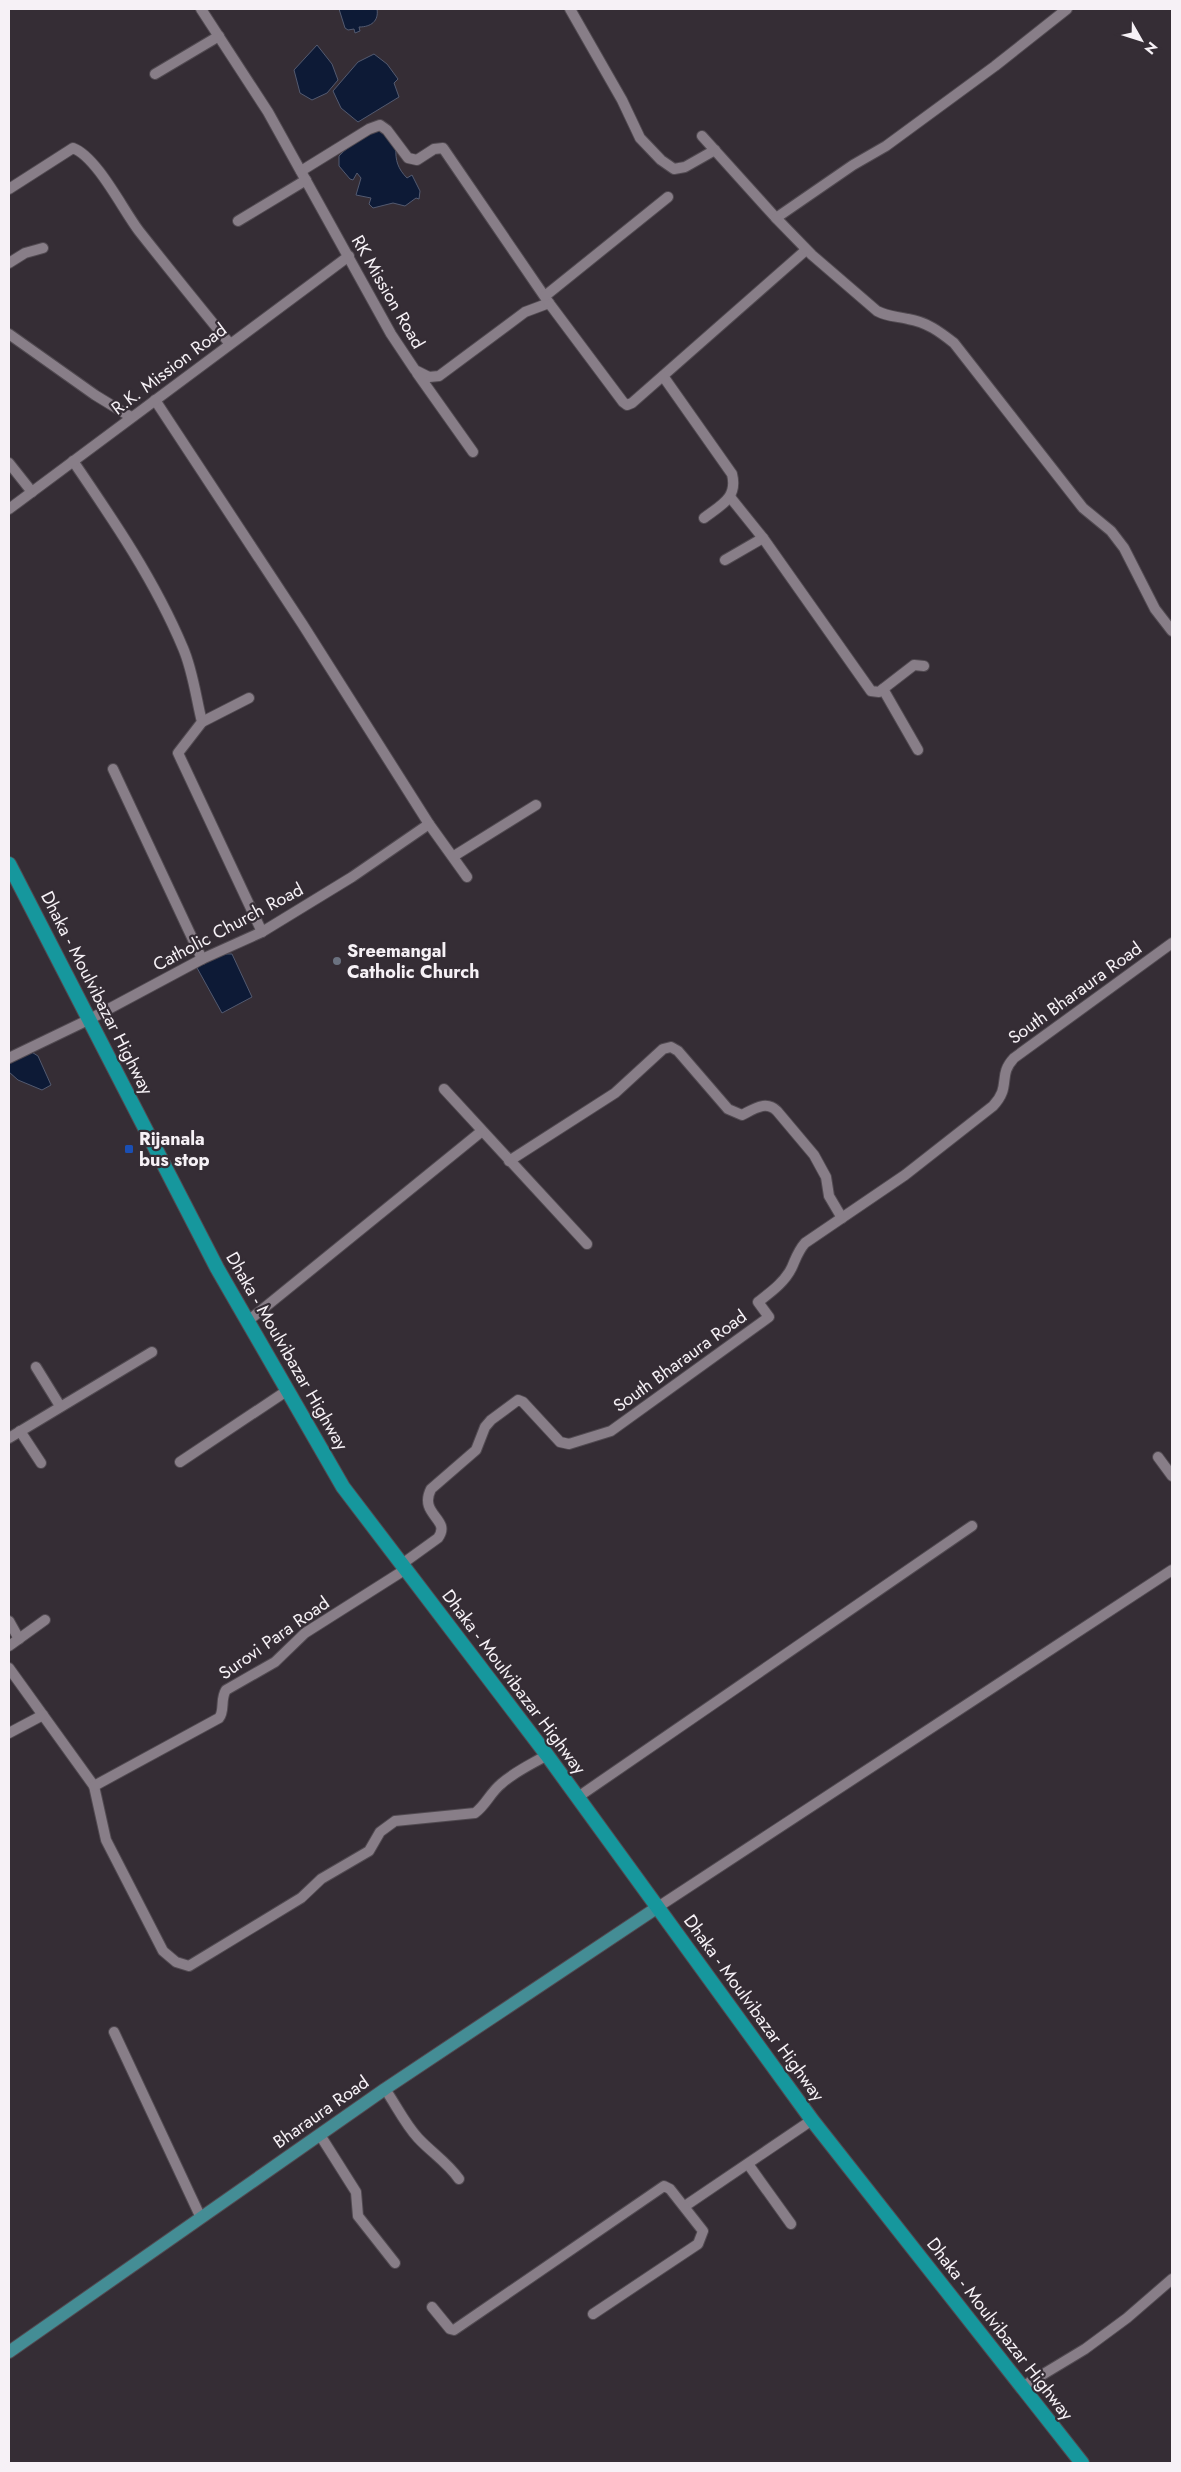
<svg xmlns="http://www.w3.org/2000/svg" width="1181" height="2472" viewBox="0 0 1181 2472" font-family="Jost,sans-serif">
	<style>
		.water { fill: #0d1a36; stroke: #535a70 }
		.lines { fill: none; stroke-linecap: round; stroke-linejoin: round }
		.minor-casing { stroke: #514a51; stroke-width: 12 }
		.major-casing { stroke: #514a51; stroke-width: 14 }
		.highway-casing { stroke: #514a51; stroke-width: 16 }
		.minor { stroke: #887e88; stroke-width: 10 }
		.major { stroke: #448d95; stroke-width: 12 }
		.highway { stroke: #16979d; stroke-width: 14 }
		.worship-dot { fill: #6b7280; stroke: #352d35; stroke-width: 2 }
		.transit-dot { fill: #1a4fb4; stroke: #352d35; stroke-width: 2 }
		.labels { text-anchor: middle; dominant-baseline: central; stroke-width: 4.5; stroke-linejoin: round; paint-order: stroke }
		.street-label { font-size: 18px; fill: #f6f1f6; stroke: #352d35 }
		.poi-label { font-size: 18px; font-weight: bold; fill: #f6f1f6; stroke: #352d35; text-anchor: start }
	</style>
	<rect width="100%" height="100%" fill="#352d35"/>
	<g class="water">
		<path d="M339 9H377C379 21 371 27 359 27L360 31 355 33 354 29 348 30 345 28Z"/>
		<path d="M317 45 332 64 338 80 327 93 312 100 300 93 294 70Z"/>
		<path d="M374 54 387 64 398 79 394 83 399 97 358 122 341 108 333 91 358 62Z"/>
		<path d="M382 130 396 148C395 160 398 169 407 178L412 175 420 191 419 199 416 198 405 206 393 203 373 208 369 204 371 198 356 195 361 178 357 173 353 180 350 179 339 166V156C351 144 365 132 382 130Z"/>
		<path d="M220 954H232L252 997 222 1013 196 966Z"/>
		<path d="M30 1051 38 1056 51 1085 42 1090 18 1080 9 1072V1061Z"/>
	</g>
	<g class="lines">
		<g class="minor-casing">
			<g id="minor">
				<path d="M201 9 268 112 391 334 415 370 429 377 439 376 525 312 549 303 623 402 627 405 632 403 806 250"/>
				<path d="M570 9 622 100 640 138 661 160 674 169 685 167 715 150"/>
				<path d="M155 74 219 36"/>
				<path d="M702 136 776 218 812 255 877 311C888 317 897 316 908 319 927 322 940 332 954 343L1083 508 1111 531 1124 548 1155 609 1172 631"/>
				<path d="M301 171 369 129 380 125 387 130 408 158 417 160 434 149 443 148 549 303"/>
				<path d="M9 189 73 148C97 157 123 210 139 231 169 269 199 306 230 344"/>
				<path d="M776 218 853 165 886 146 995 66 1067 9"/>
				<path d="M238 221 306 180"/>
				<path d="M9 263 25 253 43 248"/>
				<path d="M545 296 668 197"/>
				<path d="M9 334 95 395 131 417"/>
				<path d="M417 373 473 452"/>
				<path d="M663 376 732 474C738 498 721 505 704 518"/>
				<path d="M155 400 303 625 429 824 467 877"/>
				<path d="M73 461C114 521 155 581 183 648 193 671 196 698 202 722L178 753 262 932"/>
				<path d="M9 463 32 492"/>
				<path d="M730 497 763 538 871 691 879 692 914 665 924 666"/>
				<path d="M9 509 349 256"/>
				<path d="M725 560 763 538"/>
				<path d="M883 689 918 750"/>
				<path d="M202 722 249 698"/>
				<path d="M113 769 202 959"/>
				<path d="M454 856 536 805"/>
				<path d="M9 1058 90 1019 202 959 262 932 352 877 429 824"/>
				<path d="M444 1089 587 1244"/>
				<path d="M509 1161 615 1093 663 1049 671 1047 678 1051 728 1109 742 1115C754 1109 766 1100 777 1111L814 1155 826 1177 829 1196 842 1218"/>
				<path d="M248 1321 482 1131"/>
				<path d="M36 1367 60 1406"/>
				<path d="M20 1431 41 1463"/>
				<path d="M9 1438 152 1352"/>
				<path d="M1158 1457 1172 1476"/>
				<path d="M180 1462 288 1390"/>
				<path d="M402 1564 438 1538C452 1519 418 1515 431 1489L476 1450 485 1427 491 1420 518 1400 523 1402 560 1442 569 1444 611 1431 769 1317 758 1302C771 1292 785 1282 792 1267 796 1258 798 1251 805 1243L905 1175 993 1106C1012 1086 997 1076 1014 1058L1172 943"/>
				<path d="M9 1621 19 1639"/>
				<path d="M9 1646 45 1620"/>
				<path d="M9 1668 94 1786 106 1840 163 1951 176 1962 189 1966 301 1898 321 1879 369 1851 380 1832 395 1821 475 1813C486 1805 490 1793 501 1784 514 1772 532 1764 547 1755"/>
				<path d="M9 1733 43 1715"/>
				<path d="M94 1786 219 1718C225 1711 220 1699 226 1690L275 1662 305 1633 406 1569"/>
				<path d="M578 1797 972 1526"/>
				<path d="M658 1907 1172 1570"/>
				<path d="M114 2032 201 2218"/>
				<path d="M385 2089C396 2105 405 2124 418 2138 432 2153 447 2162 459 2179"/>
				<path d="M320 2135 356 2192 358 2216 395 2263"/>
				<path d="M748 2164 791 2224"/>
				<path d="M685 2206 812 2120"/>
				<path d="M432 2307 450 2329 454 2330 664 2186 670 2189 703 2231 698 2244 593 2314"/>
				<path d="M1022 2387 1085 2349 1127 2318 1172 2279"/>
			</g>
		</g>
		<g class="major-casing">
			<path id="major" d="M9 2352 385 2089 658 1907"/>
		</g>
		<g class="highway-casing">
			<path id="highway" d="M9 864 217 1268 343 1487 547 1755 812 2120 1082 2463"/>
		</g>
		<use href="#minor" class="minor"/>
		<use href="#major" class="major"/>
		<use href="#highway" class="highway"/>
	</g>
	<circle class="worship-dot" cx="337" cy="961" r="5"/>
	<rect class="transit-dot" x="124" y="1144" width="10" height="10" rx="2.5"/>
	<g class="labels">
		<g class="street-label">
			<text transform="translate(388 292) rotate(60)">RK Mission Road</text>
			<text transform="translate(169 369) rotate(-37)">R.K. Mission Road</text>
			<text transform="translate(228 927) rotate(-28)">Catholic Church Road</text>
			<text transform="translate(97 993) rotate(63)">Dhaka - Moulvibazar Highway</text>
			<text transform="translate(1075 993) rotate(-36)">South Bharaura Road</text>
			<text transform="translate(287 1351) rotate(60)">Dhaka - Moulvibazar Highway</text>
			<text transform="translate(680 1361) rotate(-36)">South Bharaura Road</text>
			<text transform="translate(274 1638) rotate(-35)">Surovi Para Road</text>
			<text transform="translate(514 1682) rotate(53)">Dhaka - Moulvibazar Highway</text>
			<text transform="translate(754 2008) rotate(54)">Dhaka - Moulvibazar Highway</text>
			<text transform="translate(321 2112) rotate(-35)">Bharaura Road</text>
			<text transform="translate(1000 2329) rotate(52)">Dhaka - Moulvibazar Highway</text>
		</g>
		<g class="poi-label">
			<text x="347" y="951">Sreemangal<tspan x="347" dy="21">Catholic Church</tspan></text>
			<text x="139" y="1139">Rijanala<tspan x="139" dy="21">bus stop</tspan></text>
		</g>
	</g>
	<rect width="1181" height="2472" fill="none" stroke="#f6f1f6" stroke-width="20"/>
	<g transform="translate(1141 40) rotate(129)" stroke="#352d35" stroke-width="4" paint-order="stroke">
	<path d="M0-4L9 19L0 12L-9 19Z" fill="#f6f1f6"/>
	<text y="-8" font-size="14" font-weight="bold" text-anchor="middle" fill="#f6f1f6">N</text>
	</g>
</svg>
